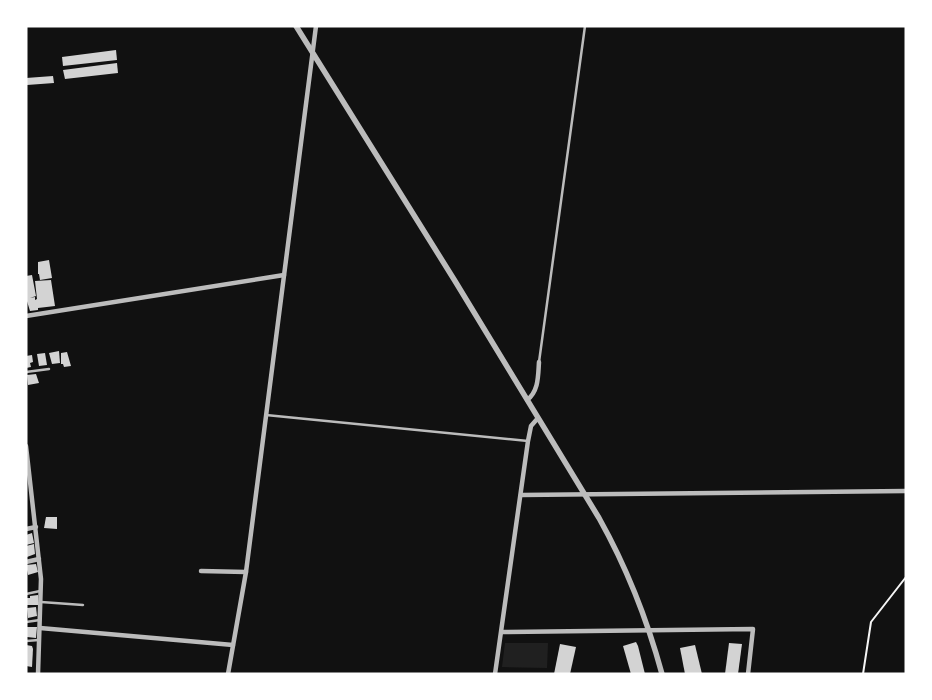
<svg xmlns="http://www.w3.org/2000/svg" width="932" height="700" viewBox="0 0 932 700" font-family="'Asap Condensed',sans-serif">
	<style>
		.green { fill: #202020 }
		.building { fill: #d3d3d3 }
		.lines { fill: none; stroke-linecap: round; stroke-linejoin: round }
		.path { stroke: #f5f5f5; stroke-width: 2 }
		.service { stroke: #bcbcbc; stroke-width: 2.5 }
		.minor { stroke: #bcbcbc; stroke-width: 4.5 }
		.tertiary { stroke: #bcbcbc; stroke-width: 5.5 }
	</style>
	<rect width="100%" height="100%" fill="#111"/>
	<path class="green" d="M505 643H548L547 668 502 667Z"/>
	<g class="building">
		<path d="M116 50 117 60 63 66 62 57Z"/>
		<path d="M117 63 118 73 65 79 63 70Z"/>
		<path d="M53 76 54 83 27 85 26 78Z"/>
		<path d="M49 260 52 278 40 280 39 274H38V262Z"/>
		<path d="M32 275 36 296 30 298 35 297V300L37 299 35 281 51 280 55 306 38 308V310L30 311 26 298V276Z"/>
		<path d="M59 351 60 363 52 364 49 353Z"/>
		<path d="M67 352 71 366 64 367 63 364H61V353Z"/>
		<path d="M45 353 47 365 39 366 37 354Z"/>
		<path d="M32 355 33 362 30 363 31 367 26 368V356Z"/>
		<path d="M36 374 39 383 28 385 27 375Z"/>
		<path d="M46 517H57V529L44 528Z"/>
		<path d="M32 533 34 543 26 545V535Z"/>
		<path d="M34 544 35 554 27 557 26 546Z"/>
		<path d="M36 564 38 572 28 575 26 565Z"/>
		<path d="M38 595V605H27V598H30V596Z"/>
		<path d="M36 607 37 616 28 618 27 608Z"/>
		<path d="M27 627H37L36 638 27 637Z"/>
		<path d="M636 642 638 646 645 674H631L623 646Z"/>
		<path d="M729 643 742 644 738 674H725Z"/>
		<path d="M560 644 576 647 570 674H554Z"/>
		<path d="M26 645 32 646 33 649 32 667 26 666Z"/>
		<path d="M695 645 702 674H685L680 648Z"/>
	</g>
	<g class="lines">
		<path class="path" d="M863 674 871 622 906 577"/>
		<g class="service">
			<path d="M539 362 585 26"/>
			<path d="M26 372 49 369"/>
			<path d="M266 415 528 441"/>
			<path d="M26 594 40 591"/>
			<path d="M41 602 83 605"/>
			<path d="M26 622 40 620"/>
			<path d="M26 641 39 640"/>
		</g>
		<g class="minor">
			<path d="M26 316 284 275"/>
			<path d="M527 400C539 391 538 375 539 362"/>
			<path d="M26 446 41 579 38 674"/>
			<path d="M521 495 906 491"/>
			<path d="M26 529 36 527"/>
			<path d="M26 562 39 559"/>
			<path d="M201 571 246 572"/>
			<path d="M40 628 233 645"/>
			<path d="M502 632 753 629 748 674"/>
			<path d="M228 674 246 572 316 26"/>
			<path d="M495 674 528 441 531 426 538 418"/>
		</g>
		<path class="tertiary" d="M296 26 455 281 599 518C627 568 647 619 662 674"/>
	</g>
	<rect width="932" height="700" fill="none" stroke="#ffffff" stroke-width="55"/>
</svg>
